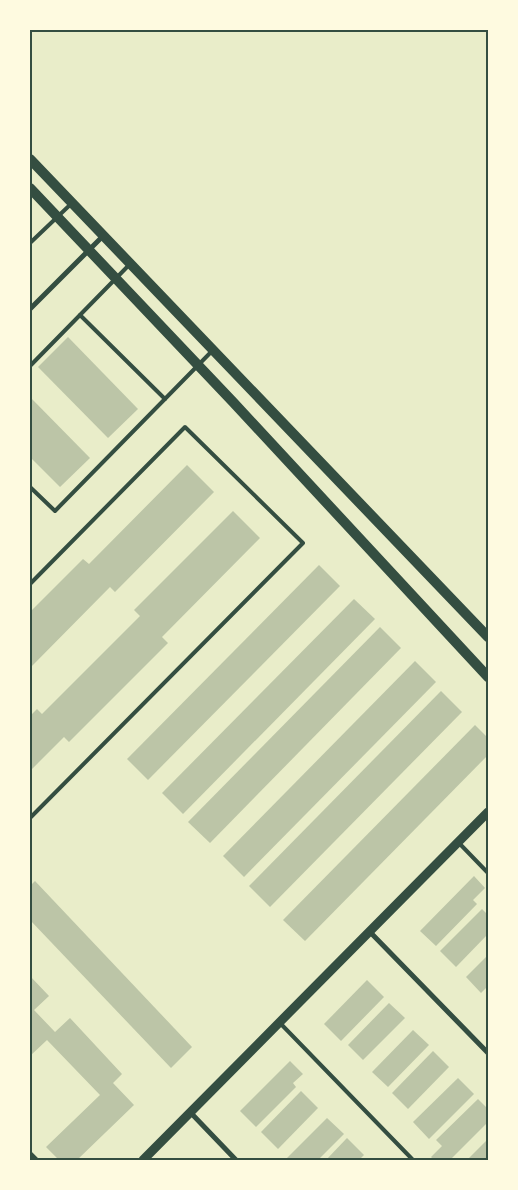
<svg xmlns="http://www.w3.org/2000/svg" width="518" height="1190" viewBox="0 0 518 1190" font-family="'Source Sans 3',sans-serif">
	<style>
		.building { fill: #bcc5a7 }
		.lines { fill: none; stroke-linecap: round; stroke-linejoin: round }
		.service { stroke: #344e41; stroke-width: 4 }
		.minor { stroke: #344e41; stroke-width: 5 }
		.tertiary { stroke: #344e41; stroke-width: 9 }
		.secondary { stroke: #344e41; stroke-width: 10 }
		.neatline { fill: none; stroke: #344e41; stroke-width: 2 }
	</style>
	<rect width="100%" height="100%" fill="#e9edc9"/>
	<g class="building">
		<path d="M68 337 138 409 108 438 38 367Z"/>
		<path d="M30 397 90 458 60 487 30 457Z"/>
		<path d="M187 465 214 492 115 592 110 587 30 668V612L83 559 89 564Z"/>
		<path d="M233 511 260 538 162 637 168 643 69 742 64 737 30 771V716L37 709 42 714 140 616 134 610Z"/>
		<path d="M319 565 340 586 148 780 127 759Z"/>
		<path d="M354 599 375 619 183 814 162 793Z"/>
		<path d="M380 627 401 648 210 843 188 822Z"/>
		<path d="M415 661 436 682 244 877 223 856Z"/>
		<path d="M441 691 462 712 270 907 249 886Z"/>
		<path d="M475 725 488 738V755L305 941 283 920Z"/>
		<path d="M474 876 485 888 473 900 477 904 436 946 420 931Z"/>
		<path d="M35 881 192 1047 171 1068 30 920V886Z"/>
		<path d="M482 909 488 915V934L456 967 440 951Z"/>
		<path d="M488 955V986L481 993 466 977Z"/>
		<path d="M30 976 49 996 34 1010 55 1032 70 1018 122 1074 113 1083 134 1105 77 1160H59L46 1147 100 1095 47 1040 30 1056Z"/>
		<path d="M367 980 384 997 341 1041 324 1024Z"/>
		<path d="M389 1003 405 1018 363 1060 348 1045Z"/>
		<path d="M413 1030 429 1045 388 1087 372 1072Z"/>
		<path d="M433 1051 449 1067 408 1109 392 1093Z"/>
		<path d="M290 1061 303 1074 293 1083 296 1087 256 1127 240 1111Z"/>
		<path d="M458 1078 474 1094 429 1139 413 1122Z"/>
		<path d="M301 1091 318 1108 278 1149 261 1132Z"/>
		<path d="M478 1099 488 1109V1122L450 1160H434L431 1157 442 1146 436 1140Z"/>
		<path d="M327 1118 344 1134 318 1160H289L287 1158Z"/>
		<path d="M347 1138 364 1155 359 1160H326Z"/>
		<path d="M488 1139V1160H467Z"/>
	</g>
	<g class="lines">
		<g class="service">
			<path d="M30 243 72 203"/>
			<path d="M80 315 165 399"/>
			<path d="M30 366 129 265"/>
			<path d="M30 487 55 511 213 350"/>
			<path d="M30 584 185 427 303 543 30 818"/>
			<path d="M458 842 488 873"/>
			<path d="M280 1023 413 1160"/>
			<path d="M30 1153 37 1160"/>
		</g>
		<g class="minor">
			<path d="M30 309 103 236"/>
			<path d="M370 932 488 1053"/>
			<path d="M190 1112 236 1160"/>
		</g>
		<path class="tertiary" d="M143 1160 488 812"/>
		<g class="secondary">
			<path d="M30 159 488 637"/>
			<path d="M30 188 233 402 488 677"/>
		</g>
	</g>
	<rect width="518" height="1190" fill="none" stroke="#fefae0" stroke-width="62"/>
	<rect x="31" y="31" width="456" height="1128" class="neatline"/>
</svg>
